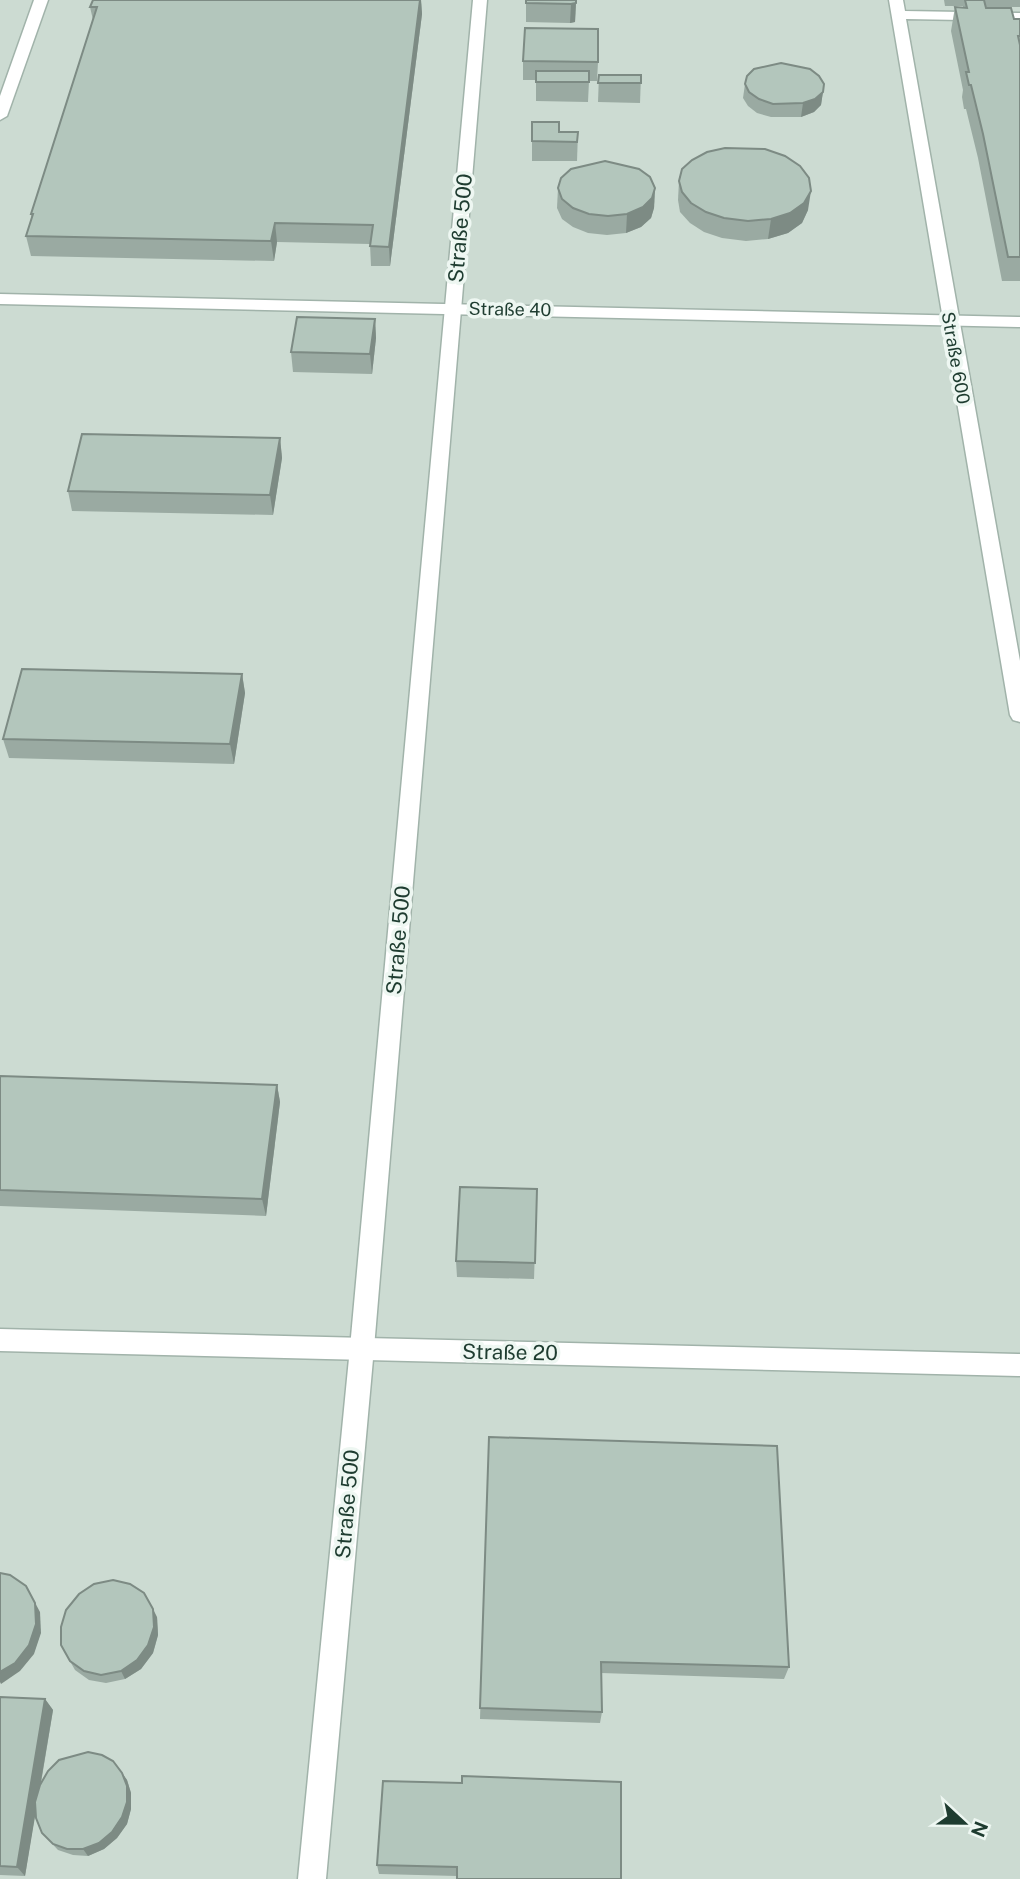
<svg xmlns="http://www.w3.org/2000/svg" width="1020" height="1879" viewBox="0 0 1020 1879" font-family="'Public Sans',sans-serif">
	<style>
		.built { fill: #ccdbd2 }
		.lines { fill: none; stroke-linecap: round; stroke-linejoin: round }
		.lane-casing { stroke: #a1b3aa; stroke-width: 3 }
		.street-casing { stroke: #a1b3aa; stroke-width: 3 }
		.lane { fill: #fff; fill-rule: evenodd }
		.street { fill: #fff; fill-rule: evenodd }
		.wall { fill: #9aaaa2 }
		.shaded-wall { fill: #7d8b84 }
		.building { fill: #b3c6bc; stroke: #7d8b84; stroke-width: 2 }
		.labels { text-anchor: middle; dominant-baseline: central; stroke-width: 7; stroke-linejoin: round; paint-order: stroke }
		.far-street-label { font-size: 18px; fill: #1e3c30; stroke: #eef7f2 }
		.street-label { font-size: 21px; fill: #1e3c30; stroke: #eef7f2 }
	</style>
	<rect width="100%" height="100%" fill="#deebe4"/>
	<rect class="built" x="0" y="0" width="1020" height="1879"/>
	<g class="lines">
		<g class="lane-casing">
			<g id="lane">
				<path d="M34 0H48L7 116 0 120V96Z"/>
				<path d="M473 0H487L374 1348 326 1879H298L350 1348Z"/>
				<path d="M889 0H903L905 11 1020 13V21L906 19 1020 661V722L1013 720 1010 715Z"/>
			</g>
		</g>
		<g class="street-casing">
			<g id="street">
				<path d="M0 294 1020 317V327L0 304Z"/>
				<path d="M0 1329 1020 1354V1376L0 1351Z"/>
			</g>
		</g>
		<use href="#lane" class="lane"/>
		<use href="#street" class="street"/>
	</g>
	<g class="wall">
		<path d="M93 0H421L422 14 390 266H371L370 244 277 242 274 261 31 256 26 236 32 219 31 214 93 20 90 7Z"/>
		<path d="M576 0 575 22 570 23 526 22V3Z"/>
		<path d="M944 0H1020V7H985L986 8 1014 19H1020V281H1002L978 158 966 109H964L962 97 963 90 951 31 955 7 963 8V6H945Z"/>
		<path d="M523 61 598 62 597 81H589L588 102 536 101V80H523Z"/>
		<path d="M599 75H641L640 103 598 102Z"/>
		<path d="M745 84H824L821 105 814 112 801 117H771L757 113 748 106 743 98Z"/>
		<path d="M559 132H578L577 161H532V141Z"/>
		<path d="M679 181 808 210 802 223 788 233 768 239 746 241 722 238 704 232 690 223 680 212 678 200Z"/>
		<path d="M558 188H655L654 208 651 218 641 227 626 233 607 235 588 233 573 227 562 219 557 208Z"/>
		<path d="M375 319 376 338 372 374 293 372 291 352Z"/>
		<path d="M280 438 282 458 273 515 72 511 68 491Z"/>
		<path d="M242 674 245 693 234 764 9 758 3 739Z"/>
		<path d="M0 1076 277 1085 280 1102 266 1216 0 1206Z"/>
		<path d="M537 1189 534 1279 457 1277 456 1261Z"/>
		<path d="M489 1437 789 1667 784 1679 601 1673 602 1712 600 1723 480 1719Z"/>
		<path d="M157 1617 158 1635 153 1653 141 1669 125 1679 106 1683 89 1680 75 1670 61 1645Z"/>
		<path d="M0 1697 45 1699 53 1710 41 1783 122 1773 127 1780 131 1793V1809L127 1824 117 1838 104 1849 88 1856 73 1855 58 1850 42 1833 35 1814 25 1876 0 1875Z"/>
		<path d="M462 1783 457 1876 379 1874 377 1865Z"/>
	</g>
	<g class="shaded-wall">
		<path d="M420 0H421L422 14 390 266 389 247Z"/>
		<path d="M576 3 575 22 570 23 571 4Z"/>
		<path d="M823 92 821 105 814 112 801 117 803 103Z"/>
		<path d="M655 188 654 208 651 218 641 227 626 233 627 214Z"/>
		<path d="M811 191 808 210 802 223 788 233 768 239 771 219Z"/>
		<path d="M275 223 277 242 274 261 271 241Z"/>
		<path d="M375 319 376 338 372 374 370 354Z"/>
		<path d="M280 438 282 458 273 515 270 495Z"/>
		<path d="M242 674 245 693 234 764 230 744Z"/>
		<path d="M277 1085 280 1102 266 1216 262 1199Z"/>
		<path d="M26 1586 40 1612 41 1633 34 1654 20 1671 1 1684 0 1682V1672Z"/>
		<path d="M153 1609 157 1617 158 1635 153 1653 141 1669 125 1679 121 1671Z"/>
		<path d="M45 1699 53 1710 25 1876 17 1867Z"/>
		<path d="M122 1773 127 1780 131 1793V1809L127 1824 117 1838 104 1849 88 1856 83 1849Z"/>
	</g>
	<g class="building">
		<path d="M93 0H420L389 247 370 246 373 225 275 223 271 241 26 236 33 214H31L97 7H90Z"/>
		<path d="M526 0H576V3L571 4 526 3Z"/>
		<path d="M965 0H984L986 8H1011L1014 19H1020V36H1018L1020 45V257H1008L983 134 971 85H969L966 72H969L955 7 967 8Z"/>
		<path d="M525 28 598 29V62L523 61Z"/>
		<path d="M781 63 810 69 819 76 824 84 823 92 815 99 803 103 773 104 759 99 749 92 745 84 747 76 754 69Z"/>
		<rect x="536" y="71" width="53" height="11"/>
		<path d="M599 75H641V83H598Z"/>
		<path d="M532 122H559V132H578L577 142 532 141Z"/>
		<path d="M725 148 765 149 785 156 800 166 809 178 811 191 804 203 790 213 771 219 748 221 724 218 706 212 691 203 682 192 679 181 682 169 692 160 707 152Z"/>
		<path d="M605 161 639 169 650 177 655 188 652 198 643 207 627 214 608 216 589 214 573 208 562 199 558 188 561 178 571 169Z"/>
		<path d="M297 317 375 319 370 354 291 352Z"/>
		<path d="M82 434 280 438 270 495 68 491Z"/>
		<path d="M22 669 242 674 230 744 3 739Z"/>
		<path d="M0 1076 277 1085 262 1199 0 1190Z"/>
		<path d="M460 1187 537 1189 535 1263 456 1261Z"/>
		<path d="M489 1437 777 1446 789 1667 601 1662 602 1712 480 1708Z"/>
		<path d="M0 1573 10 1575 26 1586 35 1603 36 1624 29 1645 15 1663 0 1672Z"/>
		<path d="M113 1580 130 1584 144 1593 153 1609 154 1627 148 1645 137 1660 121 1671 101 1675 84 1671 70 1661 61 1645V1627L66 1610 79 1594 94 1584Z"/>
		<path d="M0 1697 45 1699 17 1867 0 1866Z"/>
		<path d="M88 1752 102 1755 113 1761 122 1773 127 1786V1802L122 1817 112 1832 99 1843 83 1849H67L53 1844 42 1833 36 1818 35 1802 40 1785 48 1771 59 1760Z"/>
		<path d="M462 1776 621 1782V1879H457V1867L377 1865 383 1781 462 1783Z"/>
	</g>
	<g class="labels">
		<g class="far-street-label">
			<text transform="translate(510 309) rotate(1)">Straße 40</text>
			<text transform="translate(956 358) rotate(80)">Straße 600</text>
		</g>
		<g class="street-label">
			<text transform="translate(460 228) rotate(-85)">Straße 500</text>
			<text transform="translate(398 940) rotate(-85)">Straße 500</text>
			<text transform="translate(510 1352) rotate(1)">Straße 20</text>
			<text transform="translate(347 1504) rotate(-85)">Straße 500</text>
		</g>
	</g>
	<g transform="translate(964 1823) rotate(112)" stroke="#eef7f2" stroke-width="5" paint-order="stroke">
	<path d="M0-5L12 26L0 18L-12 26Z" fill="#1e3c30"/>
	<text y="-10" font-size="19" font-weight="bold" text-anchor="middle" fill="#1e3c30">N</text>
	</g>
</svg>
